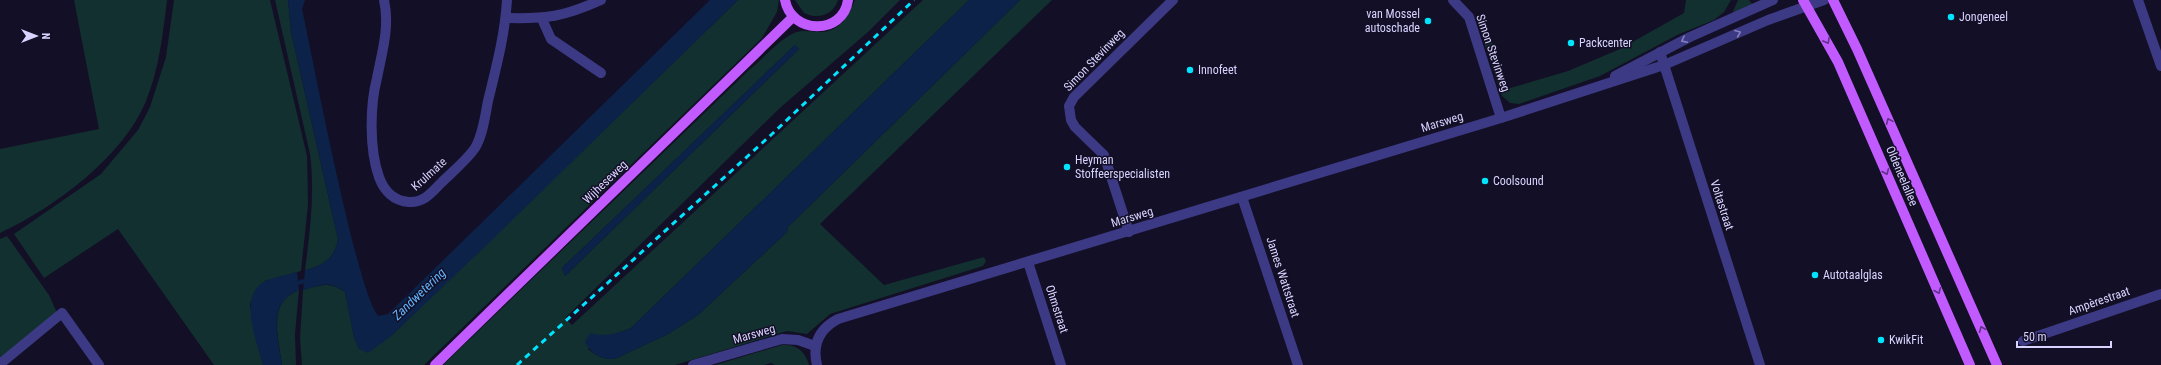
<svg xmlns="http://www.w3.org/2000/svg" width="2161" height="365" viewBox="0 0 2161 365" font-family="'Roboto Condensed',sans-serif">
	<style>
		.green { fill: #12302f; fill-rule: evenodd }
		.water { fill: #0c2248 }
		.lines { fill: none; stroke-linecap: round; stroke-linejoin: round }
		.stream { stroke: #0c2248; stroke-width: 4 }
		.minor { stroke: #3d3a85; stroke-width: 10 }
		.tertiary { stroke: #3d3a85; stroke-width: 10 }
		.primary { stroke: #c25bff; stroke-width: 10 }
		.rail { stroke: #00e5ff; stroke-width: 3; stroke-dasharray: 6 5; stroke-linecap: butt }
		.oneway { stroke: #837fbc }
		.oneway2 { stroke: #623188 }
		.poi-dot { fill: #00e5ff; stroke: #130f26; stroke-width: 1.5 }
		.labels { text-anchor: middle; dominant-baseline: central; stroke-width: 3; stroke-linejoin: round; paint-order: stroke }
		.poi-label { font-size: 12px; fill: #d9d4ff; stroke: #130f26; text-anchor: start }
		.street-label { font-size: 12px; fill: #d9d4ff; stroke: #130f26 }
		.water-label { font-size: 13px; font-style: italic; fill: #62b6ff; stroke: #130f26 }
	</style>
	<rect width="100%" height="100%" fill="#130f26"/>
	<g class="green">
		<path d="M74 0H167C163 34 159 69 146 101 123 157 54 208 0 233V149L99 129Z"/>
		<path d="M174 0H270L307 156 308 205 301 271 265 281 250 304 252 319 263 365H214L118 229 44 278 14 234 101 174 138 130 150 107 166 57Z"/>
		<path d="M275 0H288L291 32 338 239C335 258 323 266 305 270 310 231 315 193 310 154Z"/>
		<path d="M738 0H779L777 12 762 38 424 365H302L300 339 303 290C321 285 329 281 345 292L354 337 359 349 390 337Z"/>
		<path d="M795 0H838C833 15 818 20 804 13Z"/>
		<path d="M855 0H900L868 32 781 107 565 318 572 325 923 0H969L631 328 613 335 600 336 588 349C597 356 605 361 617 358L668 334 698 315 787 232 788 227 1020 0H1052L820 224 884 285 984 257 986 261 983 266 830 314 807 334 787 331 675 365H443L749 70C763 59 777 41 794 33 803 29 812 32 821 32 840 32 849 15 855 0ZM795 45 799 49 565 276 562 268Z"/>
		<path d="M1686 0H1731L1724 12 1714 20 1677 35 1600 76 1519 104 1510 103 1502 96 1483 39 1486 33 1489 32 1507 89 1568 71 1620 49 1684 13Z"/>
		<path d="M1738 0H1749L1752 4 1732 14Z"/>
		<path d="M7 236 49 295 57 313 0 358V239Z"/>
		<path d="M299 290 295 334 296 365H282C280 346 270 313 286 298 289 295 295 292 299 290Z"/>
		<path d="M782 345C797 344 805 351 809 365H775L771 363 764 365H715Z"/>
	</g>
	<g class="water">
		<path d="M288 0H305L302 9C311 49 359 303 379 316L388 314 710 0H738L494 238 390 337 368 353 359 349 354 337 345 292C329 280 321 285 303 290L305 270C323 266 335 258 338 239L291 32Z"/>
		<path d="M969 0H1020L788 227 787 232 698 315 668 334 617 358C603 362 591 354 585 342L590 333C605 337 617 334 631 328Z"/>
		<path d="M795 45 799 49 565 276 562 268Z"/>
		<path d="M297 272 299 290C295 292 289 295 286 298 270 313 279 346 282 365H263C257 343 238 296 264 282 273 277 286 275 297 272Z"/>
	</g>
	<g class="lines">
		<path class="stream" d="M294 284 308 280"/>
		<g class="minor">
			<path d="M384 0C390 27 382 52 377 78 370 105 369 149 379 177 384 191 394 201 409 202 424 203 432 192 441 183 452 172 466 161 475 148 483 135 485 116 488 101 496 68 505 35 507 0"/>
			<path d="M1453 0 1469 17 1501 118"/>
			<path d="M2138 0 2161 66"/>
			<path d="M506 18C547 19 563 17 601 0"/>
			<path d="M542 19 551 39 601 73"/>
			<path d="M1660 52 1760 365"/>
			<path d="M1242 197 1298 365"/>
			<path d="M1129 232 1104 155 1075 127 1071 120 1069 106 1074 97 1173 0"/>
			<path d="M1028 262 1061 365"/>
			<path d="M2023 341 2161 294"/>
			<path d="M0 364 62 313 99 365"/>
			<path d="M693 365 782 339 798 340 815 346"/>
		</g>
		<g class="tertiary">
			<path d="M1615 76 1690 37 1773 0"/>
			<path d="M817 365C812 344 819 329 838 319L1501 118 1664 65 1768 20 1824 0"/>
		</g>
		<g class="primary">
			<path d="M785 0C791 34 843 36 848 0"/>
			<path d="M1803 0 1838 62 1970 365"/>
			<path d="M1833 0 1857 49 1997 365"/>
			<path d="M435 365 793 17"/>
		</g>
		<path class="rail" d="M517 365 771 135 914 0"/>
	</g>
	<defs><path id="oneway-chevron" d="M-2-3.5L2.5 0L-2 3.5" fill="none" stroke-width="1.6" stroke-linecap="round" stroke-linejoin="round"/></defs>
	<g class="oneway">
		<use href="#oneway-chevron" transform="translate(1738 33) rotate(-23)"/>
		<use href="#oneway-chevron" transform="translate(1684 40) rotate(153)"/>
	</g>
	<g class="oneway2">
		<use href="#oneway-chevron" transform="translate(1827 41) rotate(61)"/>
		<use href="#oneway-chevron" transform="translate(1889 121) rotate(-114)"/>
		<use href="#oneway-chevron" transform="translate(1886 172) rotate(67)"/>
		<use href="#oneway-chevron" transform="translate(1938 291) rotate(67)"/>
		<use href="#oneway-chevron" transform="translate(1982 329) rotate(-113)"/>
	</g>
	<g class="poi-dot">
		<circle cx="1951" cy="17" r="4"/>
		<circle cx="1428" cy="21" r="4"/>
		<circle cx="1571" cy="43" r="4"/>
		<circle cx="1190" cy="70" r="4"/>
		<circle cx="1067" cy="167" r="4"/>
		<circle cx="1485" cy="181" r="4"/>
		<circle cx="1815" cy="275" r="4"/>
		<circle cx="1881" cy="340" r="4"/>
	</g>
	<g class="labels">
		<g class="poi-label">
			<text x="1420" y="14" text-anchor="end">van Mossel<tspan x="1420" dy="14">autoschade</tspan></text>
			<text x="1959" y="17">Jongeneel</text>
			<text x="1579" y="43">Packcenter</text>
			<text x="1198" y="70">Innofeet</text>
			<text x="1075" y="160">Heyman<tspan x="1075" dy="14">Stoffeerspecialisten</tspan></text>
			<text x="1493" y="181">Coolsound</text>
			<text x="1823" y="275">Autotaalglas</text>
			<text x="1889" y="340">KwikFit</text>
		</g>
		<g class="street-label">
			<text transform="translate(1493 53) rotate(71)">Simon Stevinweg</text>
			<text transform="translate(1094 60) rotate(-46)">Simon Stevinweg</text>
			<text transform="translate(1442 122) rotate(-17)">Marsweg</text>
			<text transform="translate(429 174) rotate(-42)">Krulmate</text>
			<text transform="translate(1902 176) rotate(67)">Oldeneelallee</text>
			<text transform="translate(605 182) rotate(-44)">Wijheseweg</text>
			<text transform="translate(1722 205) rotate(72)">Voltastraat</text>
			<text transform="translate(1132 217) rotate(-17)">Marsweg</text>
			<text transform="translate(1283 277) rotate(72)">James Wattstraat</text>
			<text transform="translate(2099 301) rotate(-19)">Ampèrestraat</text>
			<text transform="translate(1057 309) rotate(72)">Ohmstraat</text>
			<text transform="translate(754 334) rotate(-16)">Marsweg</text>
		</g>
		<g class="water-label">
			<text transform="translate(419 294) rotate(-44)">Zandwetering</text>
		</g>
	</g>
	<g transform="translate(36 36) rotate(90)" stroke="#130f26" stroke-width="3" paint-order="stroke">
	<path d="M0-3L7 15L0 10L-7 15Z" fill="#d9d4ff"/>
	<text y="-6" font-size="11" font-weight="bold" text-anchor="middle" fill="#d9d4ff">N</text>
	</g>
	<path d="M2017 341v6h94v-6" fill="none" stroke="#d9d4ff" stroke-width="2"/>
	<text x="2023" y="341" font-size="12" fill="#d9d4ff" stroke="#130f26" stroke-width="3" paint-order="stroke">50 m</text>
</svg>
